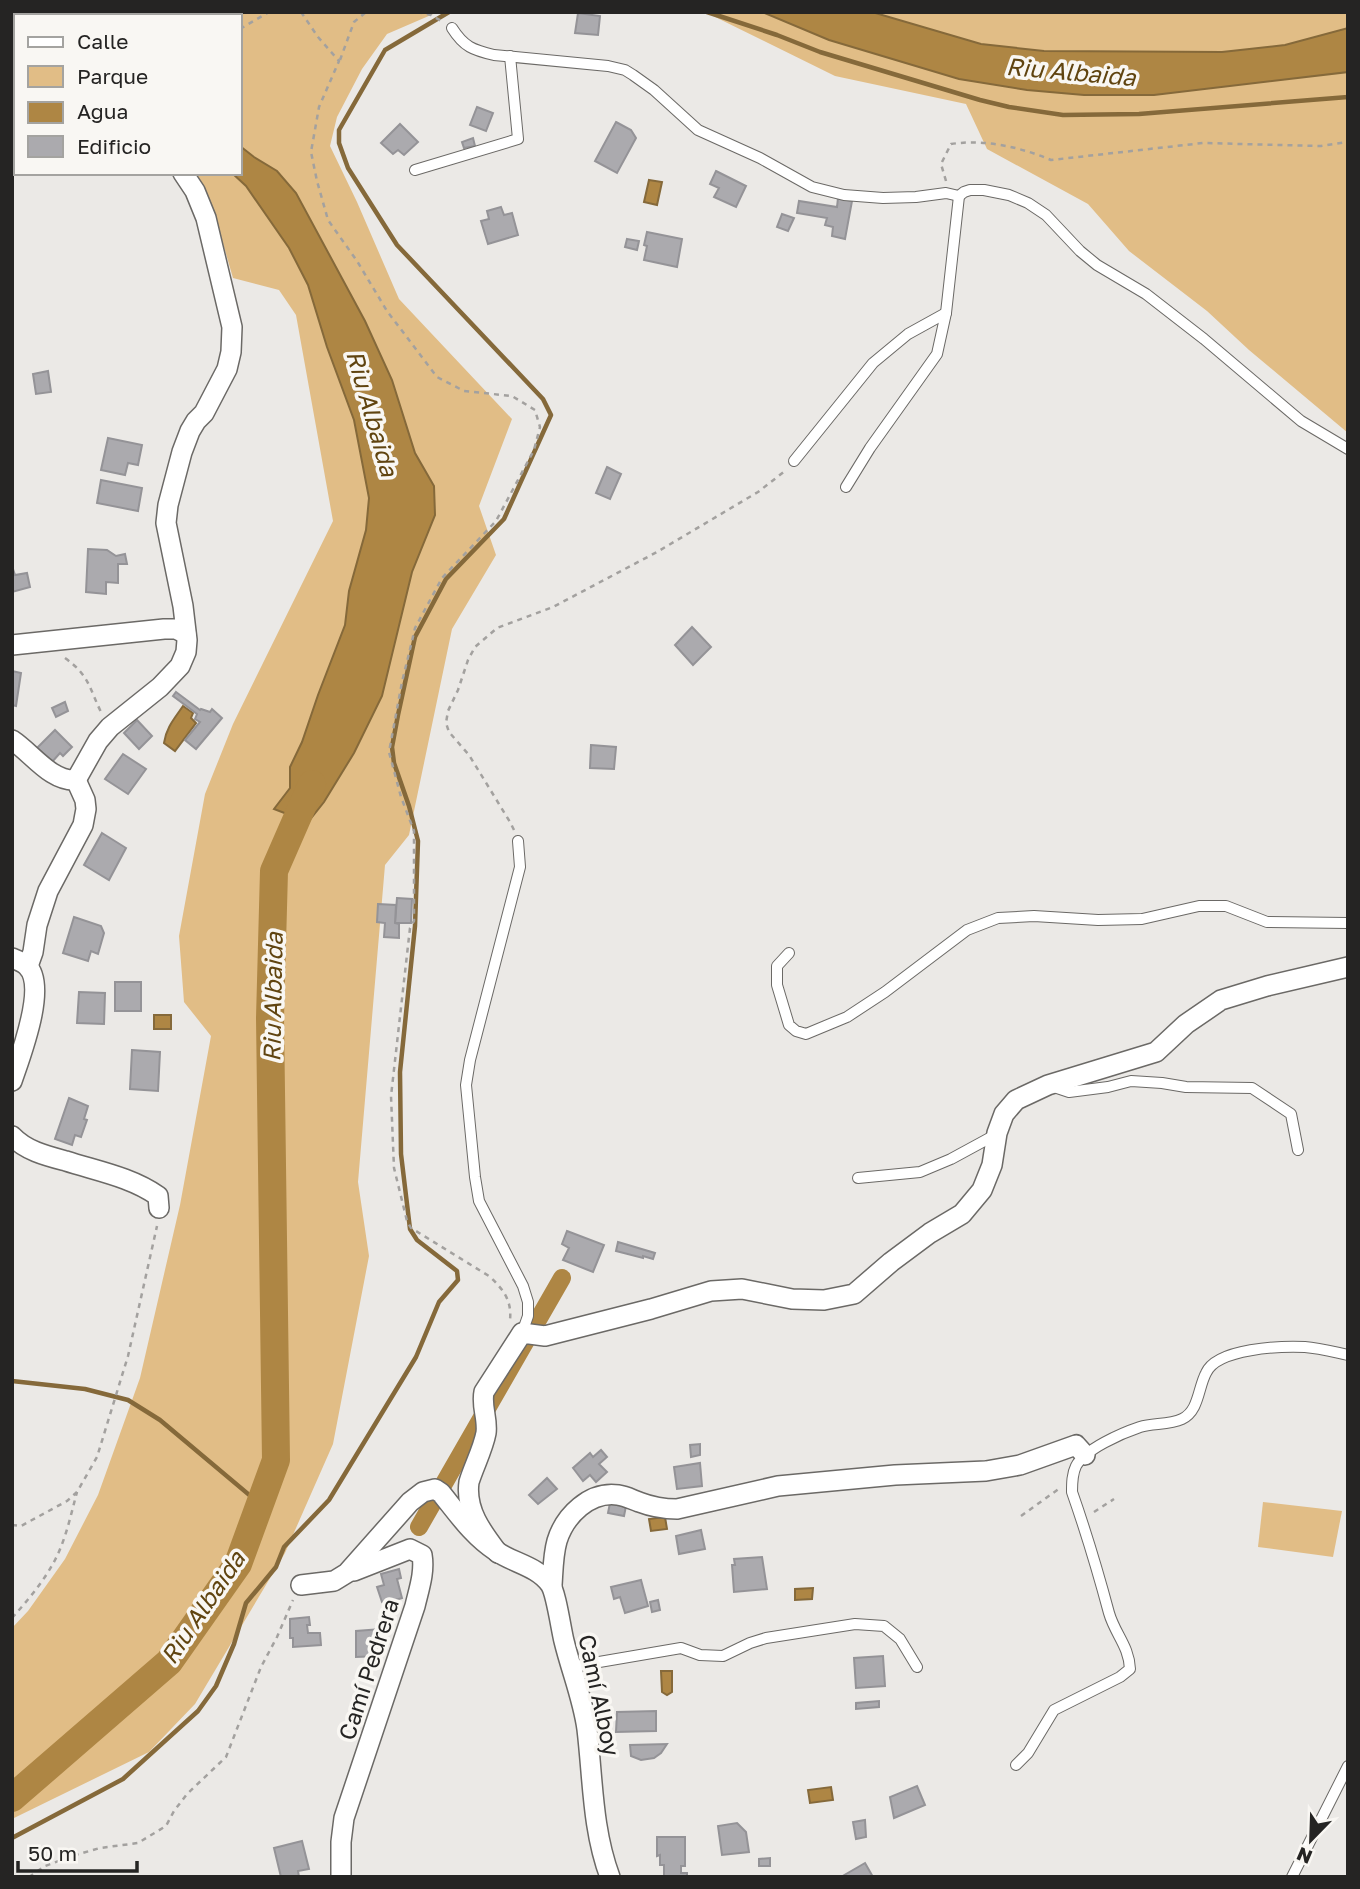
<svg xmlns="http://www.w3.org/2000/svg" width="1360" height="1889" viewBox="0 0 1360 1889" font-family="'Golos Text',sans-serif">
	<style>
		.green { fill: #e1bd86 }
		.water { fill: #ae8644; stroke: #85693a; stroke-width: 2 }
		.lines { fill: none; stroke-linecap: round; stroke-linejoin: round }
		.stream { stroke: #85693a; stroke-width: 4.5 }
		.canal { stroke: #ae8644; stroke-width: 18 }
		.river { stroke: #ae8644; stroke-width: 28 }
		.building { fill: #abaaae; stroke: #949397; stroke-width: 2 }
		.service-casing { stroke: #6b6966; stroke-width: 12 }
		.minor-casing { stroke: #6b6966; stroke-width: 22 }
		.path { stroke: #a3a19f; stroke-width: 2.5; stroke-dasharray: 5 5; stroke-linecap: butt }
		.service { stroke: #fff; stroke-width: 10 }
		.minor { stroke: #fff; stroke-width: 19 }
		.labels { text-anchor: middle; dominant-baseline: central; stroke-width: 7; stroke-linejoin: round; paint-order: stroke }
		.street-label { font-size: 23px; fill: #252423; stroke: #f9f7f3 }
		.water-label { font-size: 24px; font-style: italic; fill: #604410; stroke: #f9f7f3 }
	</style>
	<rect width="100%" height="100%" fill="#ebe9e6"/>
	<g class="green">
		<path d="M95 12H438L387 34 362 69 337 117 330 146 357 202 399 299 512 419 479 506 496 555 452 629 409 835 385 865 358 1182 369 1256 333 1444 285 1553 195 1704 149 1752 12 1819V1628L28 1611 65 1559 98 1495 140 1378 180 1205 211 1036 184 1002 179 936 205 794 233 724 333 521 296 315 279 290 233 278 213 209 190 173H240V16H95Z"/>
		<path d="M705 12H1348V433L1249 350 1207 311 1129 251 1088 204 987 149 966 104 835 76Z"/>
		<path d="M1263 1502 1342 1511 1333 1557 1258 1547Z"/>
	</g>
	<g class="water">
		<path d="M762 12H872L981 44 1044 51 1222 52 1285 45 1348 28V72L1154 95H1084L1027 90 959 79 829 40Z"/>
		<path d="M240 146 254 157 277 171 296 193 365 321 392 380 415 453 434 486 435 515 412 572 382 696 354 753 324 802 308 822 274 809 290 788V767L302 742 318 695 345 625 349 591 366 530 369 498 354 420 327 347 308 285 289 248 246 186 232 173H240Z"/>
		<path d="M649 180 662 182 657 205 644 202Z"/>
		<path d="M183 706 193 713 191 718 196 723 175 751 164 743C166 728 174 719 183 706Z"/>
		<rect x="154" y="1015" width="17" height="14"/>
		<path d="M665 1517 667 1529 651 1531 649 1519Z"/>
		<path d="M813 1588 812 1599 795 1600V1589Z"/>
		<path d="M661 1671H672V1692L667 1695 662 1692Z"/>
		<path d="M831 1787 833 1800 810 1803 808 1790Z"/>
	</g>
	<g class="lines">
		<g class="stream">
			<path d="M707 12 777 35 820 52 980 100 1009 107 1063 115 1139 114 1348 97"/>
			<path d="M12 1381 85 1389 128 1400 160 1420 260 1504"/>
			<path d="M12 1838 123 1779 198 1711 216 1686 234 1644 246 1603 276 1567 284 1547 329 1500 416 1357 439 1302 458 1280 457 1271 417 1240 410 1229 401 1154 400 1072 415 926 418 841 409 806 394 763 392 747 398 715 415 637 446 579 504 519 551 415 543 399 397 245 348 168 339 143V130L385 50 449 12"/>
		</g>
		<path class="canal" d="M419 1527 562 1278"/>
		<path class="river" d="M12 1798 169 1662 238 1564 276 1460 270 1018 274 871 312 784"/>
	</g>
	<g class="building">
		<path d="M578 13 600 16 598 35 575 33Z"/>
		<path d="M477 107 493 113 486 131 470 125Z"/>
		<path d="M616 122 631 130 636 138 617 173 595 161Z"/>
		<path d="M400 124 418 142 404 155 398 150 393 154 381 143Z"/>
		<path d="M473 138 475 146 464 148 462 142Z"/>
		<path d="M716 171 746 186 736 207 714 197 719 188 710 184Z"/>
		<path d="M838 198 852 201 845 239 832 236 833 227 825 225 827 218 797 213 799 201 837 207Z"/>
		<path d="M501 207 504 215 512 213 518 235 488 244 481 221 489 219 487 211Z"/>
		<path d="M782 214 794 218 788 231 777 227Z"/>
		<path d="M647 232 682 239 677 267 644 260 647 246 644 245Z"/>
		<path d="M627 239 639 241 637 250 625 247Z"/>
		<path d="M48 371 51 392 36 394 33 374Z"/>
		<path d="M108 438 142 445 138 465 128 463 125 475 101 470Z"/>
		<path d="M607 467 621 474 610 499 596 493Z"/>
		<path d="M101 480 142 488 138 511 97 503Z"/>
		<path d="M88 549 107 550 116 556 125 554 127 564H118V583L106 582V594L86 592Z"/>
		<path d="M12 566 15 575 27 573 30 587 12 592Z"/>
		<path d="M692 627 711 647 693 665 675 645Z"/>
		<path d="M12 671 21 673 16 706 12 705Z"/>
		<path d="M176 692 200 710 201 709 210 712 212 709 222 718 196 749 185 740 200 722 195 719 197 714 173 696Z"/>
		<path d="M65 702 68 711 56 717 52 708Z"/>
		<path d="M137 720 152 736 139 749 124 733Z"/>
		<path d="M55 730 72 747 63 756 60 753 52 762 37 748Z"/>
		<path d="M591 745 616 747 614 769 590 768Z"/>
		<path d="M123 754 146 769 128 794 105 779Z"/>
		<path d="M102 833 126 848 109 880 84 865Z"/>
		<path d="M397 898 412 899 411 923H395Z"/>
		<path d="M378 904 396 905 395 923 399 924V938L384 937 385 923 377 922Z"/>
		<path d="M74 917 101 926 104 933 98 954 91 951 88 961 63 953Z"/>
		<rect x="115" y="982" width="26" height="29"/>
		<path d="M79 992 105 993 104 1024 77 1023Z"/>
		<path d="M132 1050 160 1052 158 1091 130 1089Z"/>
		<path d="M69 1098 88 1106 84 1119 87 1120 81 1137 75 1135 72 1145 55 1139Z"/>
		<path d="M567 1231 604 1245 593 1272 563 1260 569 1248 562 1244Z"/>
		<path d="M618 1242 655 1253 653 1259 643 1256V1258L616 1251Z"/>
		<path d="M700 1444V1455L691 1457 690 1445Z"/>
		<path d="M601 1450 607 1457 599 1464 607 1472 596 1482 590 1475 583 1481 573 1468 590 1453 593 1457Z"/>
		<path d="M700 1463 702 1486 677 1489 674 1467Z"/>
		<path d="M547 1478 557 1489 538 1504 529 1495Z"/>
		<path d="M610 1503 626 1506 624 1516 608 1513Z"/>
		<path d="M701 1530 705 1549 679 1554 676 1536Z"/>
		<path d="M762 1557 767 1589 734 1592 732 1565H735L734 1559Z"/>
		<path d="M399 1569 401 1578 397 1579 402 1598 392 1601 391 1599 382 1602 377 1587 384 1585 381 1574Z"/>
		<path d="M641 1580 648 1606 625 1613 620 1597 614 1599 611 1587Z"/>
		<path d="M658 1600 660 1610 652 1612 650 1602Z"/>
		<path d="M309 1617 310 1625H307L308 1633H320L321 1645 293 1647V1638H290V1619Z"/>
		<path d="M381 1629V1656L356 1657V1631Z"/>
		<path d="M883 1656 885 1686 856 1688 854 1658Z"/>
		<path d="M879 1701V1707L856 1709V1703Z"/>
		<path d="M656 1711V1731L616 1732 617 1712Z"/>
		<path d="M667 1744 661 1753 654 1758 641 1760 631 1756 630 1745Z"/>
		<path d="M917 1786 925 1805 894 1818 890 1797Z"/>
		<path d="M865 1820 866 1837 856 1839 853 1822Z"/>
		<path d="M737 1823 746 1832 749 1852 722 1855 718 1826Z"/>
		<path d="M657 1837H685V1866H681V1873H687V1877H664V1865H660V1855L657 1856Z"/>
		<path d="M302 1841 309 1869 298 1871 299 1877H281L274 1848Z"/>
		<path d="M770 1858V1866H759V1859Z"/>
		<path d="M865 1863 873 1877H841Z"/>
	</g>
	<g class="lines">
		<g class="service-casing">
			<g id="service">
				<path d="M452 28C464 47 473 50 494 55L608 66 625 70 633 75 654 90 698 130 760 158 812 187 844 195 883 198 916 197 946 193 959 196 964 192 970 190H984L1009 195 1028 203 1046 215 1080 251 1097 265 1146 294 1204 339 1301 421 1348 449"/>
				<path d="M415 170 518 139 510 56"/>
				<path d="M794 461 873 363 908 334 946 313"/>
				<path d="M846 487 870 448 937 354 946 313 959 196"/>
				<path d="M518 841 520 867 470 1060 466 1085 475 1177 479 1201 523 1286 528 1302V1316L522 1333"/>
				<path d="M789 953 777 966V985L789 1025 796 1031 806 1034 847 1017 885 992 967 930 998 918 1034 916 1098 920 1142 919 1199 906H1226L1267 922 1348 923"/>
				<path d="M1051 1086 1069 1092 1108 1087 1131 1081 1162 1083 1186 1087 1252 1088 1291 1114 1298 1150"/>
				<path d="M858 1178 920 1172 951 1159 997 1134"/>
				<path d="M570 1667 681 1648 700 1655 723 1656 750 1643 766 1638 855 1624 884 1626 900 1639 917 1667"/>
				<path d="M1016 1765 1028 1753 1054 1710 1120 1677 1130 1669C1129 1646 1115 1634 1109 1613 1098 1572 1086 1532 1072 1492 1072 1483 1072 1474 1076 1466 1085 1449 1122 1433 1140 1427 1153 1423 1169 1425 1182 1419 1199 1411 1198 1388 1206 1373 1217 1348 1281 1346 1305 1347 1319 1348 1334 1352 1348 1355"/>
				<path d="M1292 1877 1348 1766"/>
			</g>
		</g>
		<g class="minor-casing">
			<g id="minor">
				<path d="M46 12 47 16"/>
				<path d="M12 645 164 629H176L186 634"/>
				<path d="M12 740C32 753 51 782 76 780L98 741 110 727 160 687 180 666 186 652 187 640 183 606 166 523 168 505 182 452 190 431 196 421 204 413 227 369 231 352 232 327 206 218 195 191 183 173"/>
				<path d="M12 958C17 960 23 962 27 966 48 986 20 1057 12 1081"/>
				<path d="M28 966 33 952 37 925 48 891 83 825 86 809 85 800 76 780"/>
				<path d="M12 1136C26 1151 47 1156 66 1161 97 1171 131 1177 158 1196L159 1208"/>
				<path d="M498 1553C482 1532 465 1510 469 1482 474 1466 483 1449 486 1433 488 1419 481 1406 484 1392L522 1333 545 1336 651 1309 711 1291 742 1289 792 1299 824 1300 854 1294 891 1262 930 1233 962 1214 982 1190 992 1165 997 1133 1004 1114 1016 1100 1048 1085 1156 1052 1186 1024 1221 1000 1267 986 1348 967"/>
				<path d="M301 1585 334 1581 347 1573 410 1502 423 1492 435 1489 441 1493C458 1514 473 1536 496 1551 513 1563 537 1566 550 1584 556 1592 561 1629 564 1641 571 1670 583 1699 587 1729 593 1779 592 1829 610 1877"/>
				<path d="M552 1585C553 1571 553 1555 557 1541 565 1515 590 1491 618 1495 626 1496 633 1500 639 1502 652 1507 664 1509 677 1509L778 1486 895 1475 986 1471 1020 1465 1076 1445 1085 1455"/>
				<path d="M341 1877V1842L344 1818 415 1606C419 1589 425 1572 422 1555L410 1549 354 1571"/>
			</g>
		</g>
		<g class="path">
			<path d="M301 12 318 37 339 61 319 107 311 152 317 181 328 220 357 261 387 311 437 377 464 391 512 396 535 410 540 427 534 450 496 521 442 578 415 628 412 641 402 682 389 752 401 797 414 831V921L410 928 391 1096 394 1168 407 1221 411 1228 489 1276C503 1289 512 1300 510 1320"/>
			<path d="M417 12 431 15 443 22"/>
			<path d="M240 29 269 12"/>
			<path d="M340 60 354 22 366 12"/>
			<path d="M946 181 941 164 951 144C985 139 1020 147 1051 160L1203 143 1321 146 1348 142"/>
			<path d="M65 658C90 676 89 688 101 712"/>
			<path d="M514 830 510 822 469 755 449 732 446 723 448 711 458 690 468 660 475 647 497 628 553 607 657 552 758 492 785 471"/>
			<path d="M1094 1512 1114 1499"/>
			<path d="M1021 1516 1060 1488"/>
			<path d="M12 1525 21 1526 67 1501 77 1492 97 1457 128 1356 157 1226"/>
			<path d="M12 1618C28 1600 44 1581 55 1560 66 1539 71 1514 77 1492"/>
			<path d="M29 1877 45 1866 72 1856 100 1848 138 1843 166 1826 174 1811 187 1794 226 1757 261 1667 277 1637 293 1600"/>
		</g>
		<use href="#service" class="service"/>
		<use href="#minor" class="minor"/>
	</g>
	<g class="labels">
		<g class="street-label">
			<text transform="translate(368 1669) rotate(-72)">Camí Pedrera</text>
			<text transform="translate(600 1695) rotate(78)">Camí Alboy</text>
		</g>
		<g class="water-label">
			<text transform="translate(1071 71) rotate(5)">Riu Albaida</text>
			<text transform="translate(373 413) rotate(74)">Riu Albaida</text>
			<text transform="translate(272 997) rotate(-89)">Riu Albaida</text>
			<text transform="translate(202 1607) rotate(-56)">Riu Albaida</text>
		</g>
	</g>
	<rect width="1360" height="1889" fill="none" stroke="#252423" stroke-width="28"/>
	<rect x="14" y="14" width="228" height="161" fill="#f9f7f3" stroke="#a4a3a0" stroke-width="2"/>
	<rect x="28" y="37" width="35" height="10" fill="#ffffff" stroke="#a4a3a0" stroke-width="2"/>
	<text x="77" y="49" font-size="21" fill="#252423">Calle</text>
	<rect x="28" y="66" width="35" height="21" fill="#e1bd86" stroke="#a4a3a0" stroke-width="2"/>
	<text x="77" y="84" font-size="21" fill="#252423">Parque</text>
	<rect x="28" y="102" width="35" height="21" fill="#ae8644" stroke="#a4a3a0" stroke-width="2"/>
	<text x="77" y="119" font-size="21" fill="#252423">Agua</text>
	<rect x="28" y="136" width="35" height="21" fill="#abaaae" stroke="#a4a3a0" stroke-width="2"/>
	<text x="77" y="154" font-size="21" fill="#252423">Edificio</text>
	<g transform="translate(1311 1840) rotate(203)" stroke="#f9f7f3" stroke-width="5" paint-order="stroke">
	<path d="M0-5L12 26L0 18L-12 26Z" fill="#252423"/>
	<text y="-10" font-size="19" font-weight="bold" text-anchor="middle" fill="#252423">N</text>
	</g>
	<path d="M18 1861v10h119v-10" fill="none" stroke="#252423" stroke-width="3.5"/>
	<text x="28" y="1861" font-size="21" fill="#252423" stroke="#f9f7f3" stroke-width="5" paint-order="stroke">50 m</text>
</svg>
